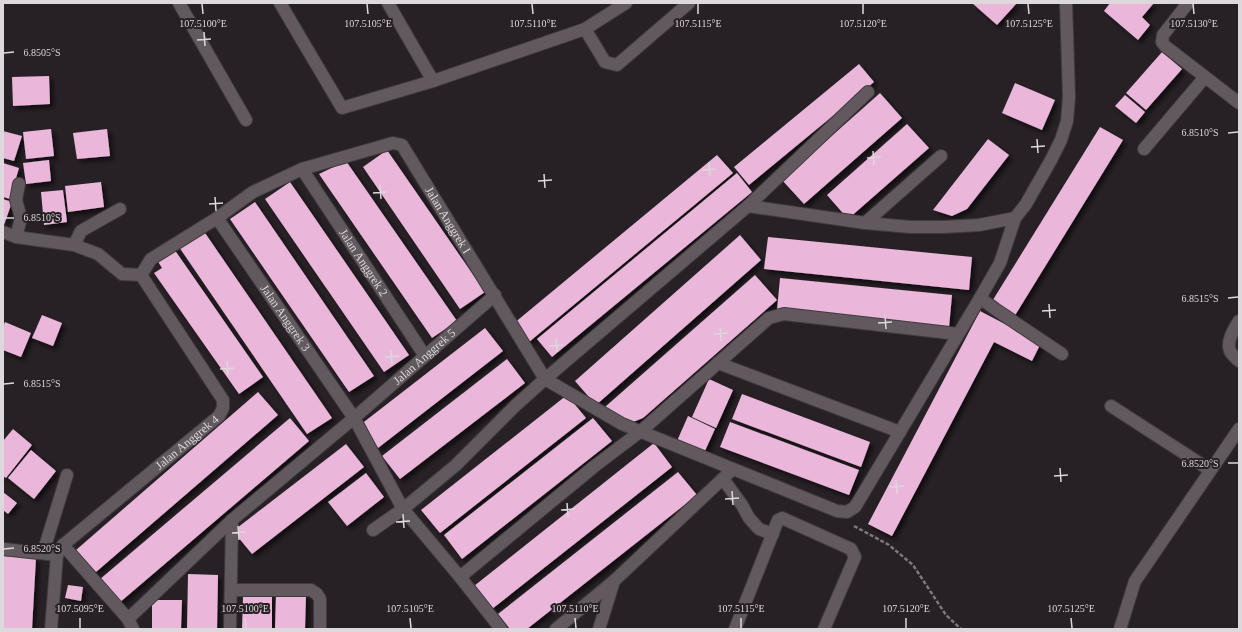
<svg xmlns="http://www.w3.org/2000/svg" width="1242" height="632" viewBox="0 0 1242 632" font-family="'Times New Roman',serif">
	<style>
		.building { fill: #eab6d9; filter: url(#shadow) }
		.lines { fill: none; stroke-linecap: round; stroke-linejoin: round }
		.street-casing { stroke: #413b3f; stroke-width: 14 }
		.path { stroke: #7e787c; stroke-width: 2.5; stroke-dasharray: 4 2; stroke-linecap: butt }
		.street { stroke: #61595e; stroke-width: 12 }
		.ticks { fill: none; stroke: #ddd8db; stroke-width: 1.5 }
		.labels { text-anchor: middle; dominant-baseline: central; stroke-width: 4; stroke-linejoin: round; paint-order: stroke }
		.street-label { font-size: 12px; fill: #ddd8db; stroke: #272025 }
		.ticks-label { font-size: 10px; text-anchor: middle; fill: #ddd8db; stroke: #272025; stroke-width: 4; stroke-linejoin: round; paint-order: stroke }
	</style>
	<defs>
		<filter id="shadow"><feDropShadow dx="3.5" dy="3.5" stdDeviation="2" flood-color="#0009"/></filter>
	</defs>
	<rect width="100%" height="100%" fill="#272025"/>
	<g class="building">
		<path d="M972 3H1017L997 25Z"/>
		<path d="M1110 3H1154L1142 17 1150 25 1138 40 1104 11Z"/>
		<path d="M1162 52 1182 69 1146 110 1126 93Z"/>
		<path d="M859 64 874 82 749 185 734 167Z"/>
		<path d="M49 76 50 104 13 106 12 77Z"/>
		<path d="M1015 83 1055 100 1042 130 1002 113Z"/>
		<path d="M880 93 902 118 804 204 782 180Z"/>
		<path d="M1125 95 1145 112 1136 123 1115 106Z"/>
		<path d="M907 124 929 148 848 219 827 195Z"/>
		<path d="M1100 127 1123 140 1014 317 991 303Z"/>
		<path d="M51 129 54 156 26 159 23 132Z"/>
		<path d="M107 129 110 156 77 159 73 133Z"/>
		<path d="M3 131 22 136 14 161 3 158Z"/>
		<path d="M988 139 1009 155 967 209 952 216 933 210Z"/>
		<path d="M387 150 485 292 460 309 363 167Z"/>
		<path d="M717 155 733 173 529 342 513 324Z"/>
		<path d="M49 160 51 181 26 184 23 163Z"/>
		<path d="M346 161 457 321 432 338 319 174Z"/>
		<path d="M3 163 19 168 10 199 3 197Z"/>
		<path d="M737 173 752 192 552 357 537 339Z"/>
		<path d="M101 182 104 207 68 212 65 186Z"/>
		<path d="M290 182 409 355 384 372 265 199Z"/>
		<path d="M63 190 67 222 44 225 41 192Z"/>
		<path d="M3 199 12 202 3 228Z"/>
		<path d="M255 202 374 376 349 392 230 219Z"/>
		<path d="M203 230 332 418 307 434 179 247Z"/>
		<path d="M740 235 761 260 596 405 575 381Z"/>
		<path d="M768 237 972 257 969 290 764 269Z"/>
		<path d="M174 249 263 377 239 394 154 273 162 268 157 260Z"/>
		<path d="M755 275 777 300 643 418 628 424 605 407Z"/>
		<path d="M780 278 952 295 949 327 777 310Z"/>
		<path d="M980 311 1041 343 1032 361 994 342 892 536 868 524Z"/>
		<path d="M42 315 62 323 53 346 32 338Z"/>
		<path d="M5 322 31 333 21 357 3 350V327Z"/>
		<path d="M485 328 503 351 378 448 360 425Z"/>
		<path d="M507 359 525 383 400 479 382 456Z"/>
		<path d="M709 379 733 390 716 428 692 417Z"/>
		<path d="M258 392 278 415 96 572 76 550Z"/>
		<path d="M742 394 870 442 861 467 732 419Z"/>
		<path d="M567 395 586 418 440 533 421 510Z"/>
		<path d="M688 416 715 429 704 453 677 441Z"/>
		<path d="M290 418 309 441 119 603 99 580Z"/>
		<path d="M593 418 612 441 462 559 444 535Z"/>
		<path d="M730 422 859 470 849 495 720 447Z"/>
		<path d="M13 429 32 445 6 478 3 476V441Z"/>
		<path d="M654 443 672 467 492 609 474 586Z"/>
		<path d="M346 444 364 467 252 554 233 531Z"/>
		<path d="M31 450 56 471 34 499 8 478Z"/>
		<path d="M678 472 697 495 527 629H510L498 614Z"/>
		<path d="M366 473 384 497 347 526 328 502Z"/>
		<path d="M3 492 17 503 8 514 3 510Z"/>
		<path d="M3 556 36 558 32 629H3Z"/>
		<path d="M188 574 218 575 217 629H187Z"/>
		<path d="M68 585 83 587 81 601 65 598Z"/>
		<path d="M276 594 306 595 305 629H275Z"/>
		<path d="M243 596H272V629H242Z"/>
		<path d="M152 600H182L181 629H152Z"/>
	</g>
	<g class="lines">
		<g class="street-casing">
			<g id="street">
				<path d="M179 3 246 120"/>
				<path d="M280 3 342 108 433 81 585 29 626 3"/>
				<path d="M388 3 433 81"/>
				<path d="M1188 3 1163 35 1162 42 1165 46 1239 103"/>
				<path d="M585 29 605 62 617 65 689 3"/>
				<path d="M1144 149 1205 77"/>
				<path id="s1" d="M302 169 425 356"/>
				<path d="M748 206 865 223 911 227H943L979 225 1015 218 1026 204 1051 160 1061 140 1067 121 1069 97 1066 3"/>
				<path id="s2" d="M217 218 354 418 403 509 460 577 501 629"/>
				<path d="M865 223 941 156"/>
				<path d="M3 232 16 237 74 245 98 254 122 274 141 275"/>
				<path d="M16 237 21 218 16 200 19 184"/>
				<path d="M74 245 81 231 120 209"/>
				<path id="s3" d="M141 275 151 259 217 218 253 192 302 169 393 143 402 145 545 379 622 424 837 511 847 512 855 507 980 298 1000 263 1015 218"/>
				<path d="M980 298 995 309 1062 354"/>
				<path d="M1239 321C1234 329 1226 341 1230 351 1232 355 1236 358 1239 361"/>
				<path d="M718 363 900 432"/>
				<path d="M1111 406 1210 470"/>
				<path d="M723 479 742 505 749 518 759 529 773 534"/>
				<path d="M373 530 403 509 456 465 515 406 545 379 748 206 868 92"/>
				<path d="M63 545 128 619 133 629"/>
				<path id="s4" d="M3 549 57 555 63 545 219 416 223 408V400L141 275"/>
				<path d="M43 553 67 475"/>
				<path d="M460 577 596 465 641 431 769 318 784 314 958 334"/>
				<path d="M231 590H311L317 594 320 599V629"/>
				<path id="s5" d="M128 619 232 520 354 418 495 295"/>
				<path d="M51 629 57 555"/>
				<path d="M230 629 232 520"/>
				<path d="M556 629 614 581 733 469"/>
				<path d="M599 629 614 581"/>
				<path d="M735 629 778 520 782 518 851 549 855 557 824 629"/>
				<path d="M1120 629 1135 581 1239 429"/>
			</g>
		</g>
		<path class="path" d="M854 526 889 545 913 565 946 615 961 629"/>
		<use href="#street" class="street"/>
	</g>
	<path class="ticks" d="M202 4 203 14M367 4 368 14M532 4 533 14M698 4V14M863 4V14M1028 4 1029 14M1193 4 1194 14M204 32 205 46M197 40 211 39M4 53 14 52M1228 133 1238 132M1037 139 1038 153M1031 147 1045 146M873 151 874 165M867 158 881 157M709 162 710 176M702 170 716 169M544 174 545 188M538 181 552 180M380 185 381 199M373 193 387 192M215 197 216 211M209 204 223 203M4 218H14M1228 298 1238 297M1049 304 1050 318M1042 311 1056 310M885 315 886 329M878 323 892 322M720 327 721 341M714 334 728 333M556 338 557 352M549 346 563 345M391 350 392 364M385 357 399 356M227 361 228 375M220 369 234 368M4 384 14 383M1228 463H1238M1060 468 1061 482M1054 476 1068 475M896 480 897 494M890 487 904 486M732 491 733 505M725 499 739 498M567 503 568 517M561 510 575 509M403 514 404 528M396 522 410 521M238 526 239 540M232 533 246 532M4 549 14 548M80 618V628M245 618 246 628M410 618 411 628M575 618 576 628M741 618V628M906 618V628M1071 618 1072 628"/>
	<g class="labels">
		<g class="street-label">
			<text stroke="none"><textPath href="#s3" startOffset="387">Jalan Anggrek I</textPath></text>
			<text stroke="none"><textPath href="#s1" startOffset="112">Jalan Anggrek 2</textPath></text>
			<text stroke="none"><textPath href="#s2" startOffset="121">Jalan Anggrek 3</textPath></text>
			<text stroke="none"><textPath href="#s5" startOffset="396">Jalan Anggrek 5</textPath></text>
			<text stroke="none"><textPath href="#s4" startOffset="227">Jalan Anggrek 4</textPath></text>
		</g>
	</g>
	<g class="ticks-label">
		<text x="203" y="27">107.5100°E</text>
		<text x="368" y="27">107.5105°E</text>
		<text x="533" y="27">107.5110°E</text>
		<text x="698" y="27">107.5115°E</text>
		<text x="863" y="27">107.5120°E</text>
		<text x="1029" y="27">107.5125°E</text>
		<text x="1194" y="27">107.5130°E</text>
		<text x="42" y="56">6.8505°S</text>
		<text x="1200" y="136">6.8510°S</text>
		<text x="42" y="221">6.8510°S</text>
		<text x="1200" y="302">6.8515°S</text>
		<text x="42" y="387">6.8515°S</text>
		<text x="1200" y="467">6.8520°S</text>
		<text x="42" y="552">6.8520°S</text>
		<text x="80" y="612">107.5095°E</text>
		<text x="245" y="612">107.5100°E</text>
		<text x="410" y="612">107.5105°E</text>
		<text x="575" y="612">107.5110°E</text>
		<text x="741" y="612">107.5115°E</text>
		<text x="906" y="612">107.5120°E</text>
		<text x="1071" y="612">107.5125°E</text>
	</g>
	<rect width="1242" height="632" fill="none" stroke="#ddd8db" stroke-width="8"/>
</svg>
